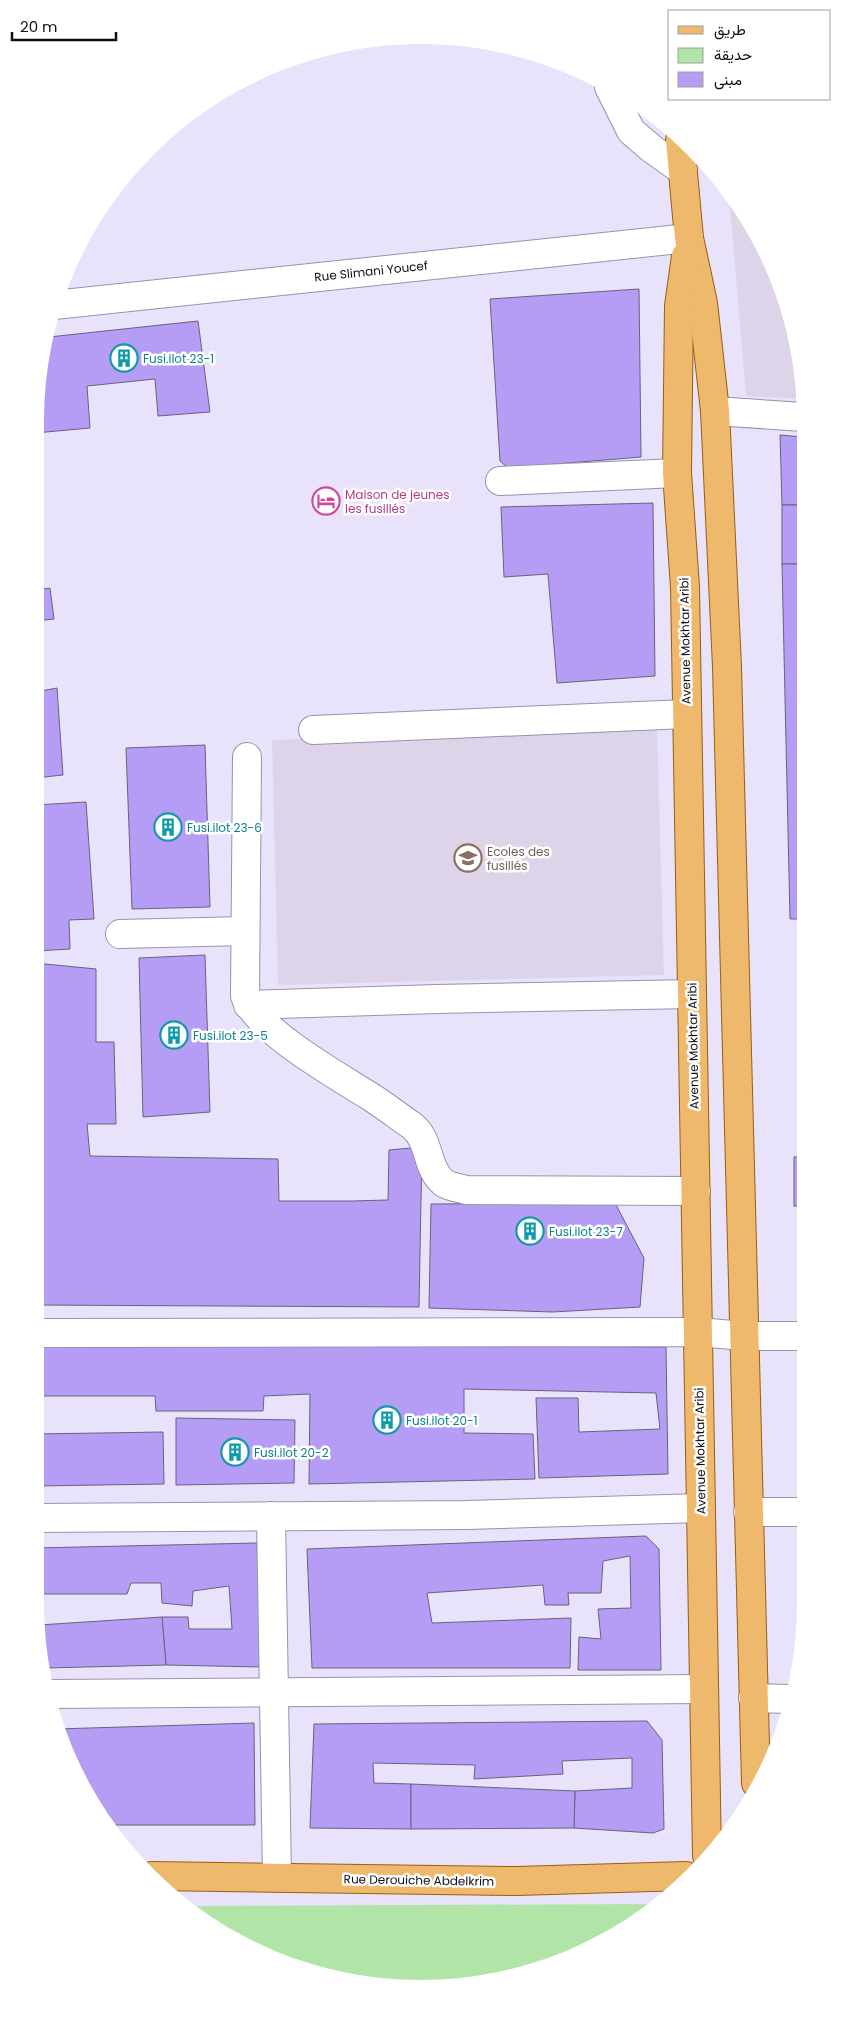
<svg xmlns="http://www.w3.org/2000/svg" width="841" height="2024" viewBox="0 0 841 2024" font-family="Poppins,Vazirmatn,sans-serif">
	<style>
		.education { fill: #ded4e9 }
		.green { fill: #b1e5a7 }
		.building { fill: #b59df6; stroke: #68627b }
		.lines { fill: none; stroke-linecap: round; stroke-linejoin: round }
		.minor-casing { stroke: #9892ad; stroke-width: 30 }
		.major-casing { stroke: #985f0f; stroke-width: 30 }
		.minor { stroke: #fff; stroke-width: 28 }
		.major { stroke: #eeb96d; stroke-width: 28 }
		.labels { text-anchor: middle; dominant-baseline: central; stroke-width: 5; stroke-linejoin: round; paint-order: stroke }
		.street-label { font-size: 12px; fill: #100d17; stroke: #fff }
		.culture-label { font-size: 12px; fill: #0d838f; stroke: #fff; text-anchor: start }
		.hotel-label { font-size: 12px; fill: #b23c85; stroke: #fff; text-anchor: start }
		.education-label { font-size: 12px; fill: #785e54; stroke: #fff; text-anchor: start }
	</style>
	<rect width="100%" height="100%" fill="#e8e3fa"/>
	<g class="education">
		<path d="M729 196 777 273 803 370V399L746 396Z"/>
		<path d="M657 729 664 975 278 985 272 740Z"/>
	</g>
	<path class="green" d="M653 1904 655 1905 634 1924 568 1960 496 1982 370 1986 297 1969 228 1937 189 1906Z"/>
	<g class="building">
		<path d="M639 289 641 457 508 468 500 461 490 299Z"/>
		<path d="M198 321 210 412 158 416 155 379 87 386 90 428 35 433V420L49 337Z"/>
		<path d="M780 435 803 437V505H782Z"/>
		<path d="M653 503 655 676 557 683 548 574 504 577 501 507Z"/>
		<rect x="782" y="505" width="21" height="59"/>
		<path d="M782 564H803L804 919H790Z"/>
		<path d="M50 588 54 619 35 621V590Z"/>
		<path d="M57 688 63 775 35 778V692Z"/>
		<path d="M205 745 210 907 132 909 126 748Z"/>
		<path d="M86 802 94 919 69 920 70 949 35 951V805Z"/>
		<path d="M205 955 210 1112 143 1117 139 958Z"/>
		<path d="M35 963 96 969V1042H114L116 1124H87L90 1156 278 1159 279 1201H352L388 1200 389 1150 422 1147 419 1307 35 1305Z"/>
		<rect x="794" y="1157" width="11" height="49"/>
		<path d="M615 1203 644 1258 640 1307 553 1312 429 1308 431 1204Z"/>
		<path d="M35 1344 666 1347 668 1474 539 1478 536 1398H578L579 1432 660 1429 656 1393 464 1389V1433L533 1434 535 1479 309 1484 310 1394 264 1396 263 1411H156L155 1396H35Z"/>
		<path d="M176 1418 295 1420 294 1483 176 1485Z"/>
		<path d="M163 1432 164 1484 35 1486V1434Z"/>
		<path d="M646 1536 659 1549 661 1670H578L579 1637 601 1639 598 1609 631 1608 630 1556 603 1561 601 1593H568L569 1605H545L543 1585 427 1593 432 1623 571 1618 570 1668H312L307 1549Z"/>
		<path d="M257 1543 261 1667 166 1665 162 1617H188L189 1629H232L229 1586 193 1591 192 1606 162 1603 161 1583H131L127 1594H38L35 1605V1548Z"/>
		<path d="M162 1617 166 1665 46 1668 39 1625Z"/>
		<path d="M647 1721 662 1740 664 1829 653 1833 574 1828 575 1791 632 1788V1758L562 1761 563 1774 474 1779 475 1765 373 1763 374 1783 411 1784V1829L310 1828 314 1724Z"/>
		<path d="M254 1723 255 1825H107L87 1796 56 1729Z"/>
		<path d="M411 1784 575 1791 574 1828 411 1829Z"/>
	</g>
	<g class="lines">
		<g class="minor-casing">
			<g id="minor">
				<path d="M609 87 631 131 652 149 683 171"/>
				<path d="M54 305 689 238"/>
				<path d="M715 411 803 417"/>
				<path d="M500 481 677 473"/>
				<path d="M313 730 686 714"/>
				<path d="M247 757 245 996C257 1031 338 1076 371 1097 385 1106 398 1116 411 1125 431 1139 425 1168 444 1183 450 1187 460 1188 466 1190L696 1191"/>
				<path d="M120 934 245 931"/>
				<path d="M248 1005 437 999 692 994"/>
				<path d="M35 1333 698 1332 744 1336H805"/>
				<path d="M748 1512H806"/>
				<path d="M271 1516 277 1877"/>
				<path d="M35 1518 466 1515 701 1508"/>
				<path d="M50 1694 704 1689"/>
				<path d="M753 1698 790 1699"/>
			</g>
		</g>
		<g class="major-casing">
			<g id="major">
				<path d="M680 140 689 238 703 303 715 411 727 667 756 1783"/>
				<path d="M686 256 679 306 677 473 685 587 707 1856"/>
				<path d="M152 1876 517 1881 686 1876"/>
			</g>
		</g>
		<use href="#minor" class="minor"/>
		<use href="#major" class="major"/>
	</g>
	<defs>
		<g id="building-ring" transform="scale(1.4375)"><circle r="9.5" fill="#fff" stroke="#0f9aa8" stroke-width="1.5"/><path d="M-4-6H4V6H1V3H-1V6H-4ZM-2.5-4.3h1.7v1.8h-1.7ZM.8-4.3h1.7v1.8H.8ZM-2.5-1h1.7V.8h-1.7ZM.8-1h1.7V.8H.8Z" fill="#0f9aa8"/></g>
		<g id="hotel-ring" transform="scale(1.4375)"><circle r="9.5" fill="#fff" stroke="#d1479c" stroke-width="1.5"/><path d="M-6-4.5h1.5V1H6V5H4.5V3h-9V5H-6ZM-4 0a1.8 1.8 0 1 1 3.6 0ZM.5 0V-2.5h3Q6-2.5 6 0Z" fill="#d1479c"/></g>
		<g id="school-ring" transform="scale(1.4375)"><circle r="9.5" fill="#fff" stroke="#8d6e63" stroke-width="1.5"/><path d="M0-5L7-2L0 1L-7-2ZM-4 1L0 2.5L4 1V4Q0 6-4 4Z" fill="#8d6e63"/></g>
	</defs>
	<g fill-rule="evenodd">
		<use href="#building-ring" x="124" y="358"/>
		<use href="#hotel-ring" x="326" y="501"/>
		<use href="#building-ring" x="168" y="827"/>
		<use href="#school-ring" x="468" y="858"/>
		<use href="#building-ring" x="174" y="1035"/>
		<use href="#building-ring" x="530" y="1231"/>
		<use href="#building-ring" x="387" y="1420"/>
		<use href="#building-ring" x="235" y="1452"/>
	</g>
	<g class="labels">
		<g class="street-label">
			<text transform="translate(371 271) rotate(-6)">Rue Slimani Youcef</text>
			<text transform="translate(685 641) rotate(-91)">Avenue Mokhtar Aribi</text>
			<text transform="translate(693 1046) rotate(-91)">Avenue Mokhtar Aribi</text>
			<text transform="translate(700 1451) rotate(-91)">Avenue Mokhtar Aribi</text>
			<text transform="translate(419 1880) rotate(1)">Rue Derouiche Abdelkrim</text>
		</g>
		<g class="culture-label">
			<text x="143" y="358">Fusi.ilot 23-1</text>
			<text x="187" y="827">Fusi.ilot 23-6</text>
			<text x="193" y="1035">Fusi.ilot 23-5</text>
			<text x="549" y="1231">Fusi.ilot 23-7</text>
			<text x="406" y="1420">Fusi.ilot 20-1</text>
			<text x="254" y="1452">Fusi.ilot 20-2</text>
		</g>
		<g class="hotel-label">
			<text x="345" y="494">Maison de jeunes<tspan x="345" dy="14">les fusillés</tspan></text>
		</g>
		<g class="education-label">
			<text x="487" y="851">Ecoles des<tspan x="487" dy="14">fusillés</tspan></text>
		</g>
	</g>
	<path d="M0 0H841V2024H0ZM420 44H421A376 376 0 0 1 797 420V1604A376 376 0 0 1 421 1980H420A376 376 0 0 1 44 1604V420A376 376 0 0 1 420 44Z" fill="#fff" fill-rule="evenodd"/>
	<rect x="668" y="10" width="162" height="90" fill="#ffffff" stroke="#9f9ea2"/>
	<rect x="678" y="26" width="25" height="8" fill="#eeb96d" stroke="#9f9ea2"/>
	<text x="714" y="35" font-size="15" fill="#100d17">طريق</text>
	<rect x="678" y="48" width="25" height="15" fill="#b1e5a7" stroke="#9f9ea2"/>
	<text x="714" y="60" font-size="15" fill="#100d17">حديقة</text>
	<rect x="678" y="72" width="25" height="15" fill="#b59df6" stroke="#9f9ea2"/>
	<text x="714" y="85" font-size="15" fill="#100d17">مبنى</text>
	<path d="M12 32v8h104v-8" fill="none" stroke="#100d17" stroke-width="2.5"/>
	<text x="20" y="32" font-size="15" fill="#100d17" stroke="#ffffff" stroke-width="4" paint-order="stroke">20 m</text>
</svg>
